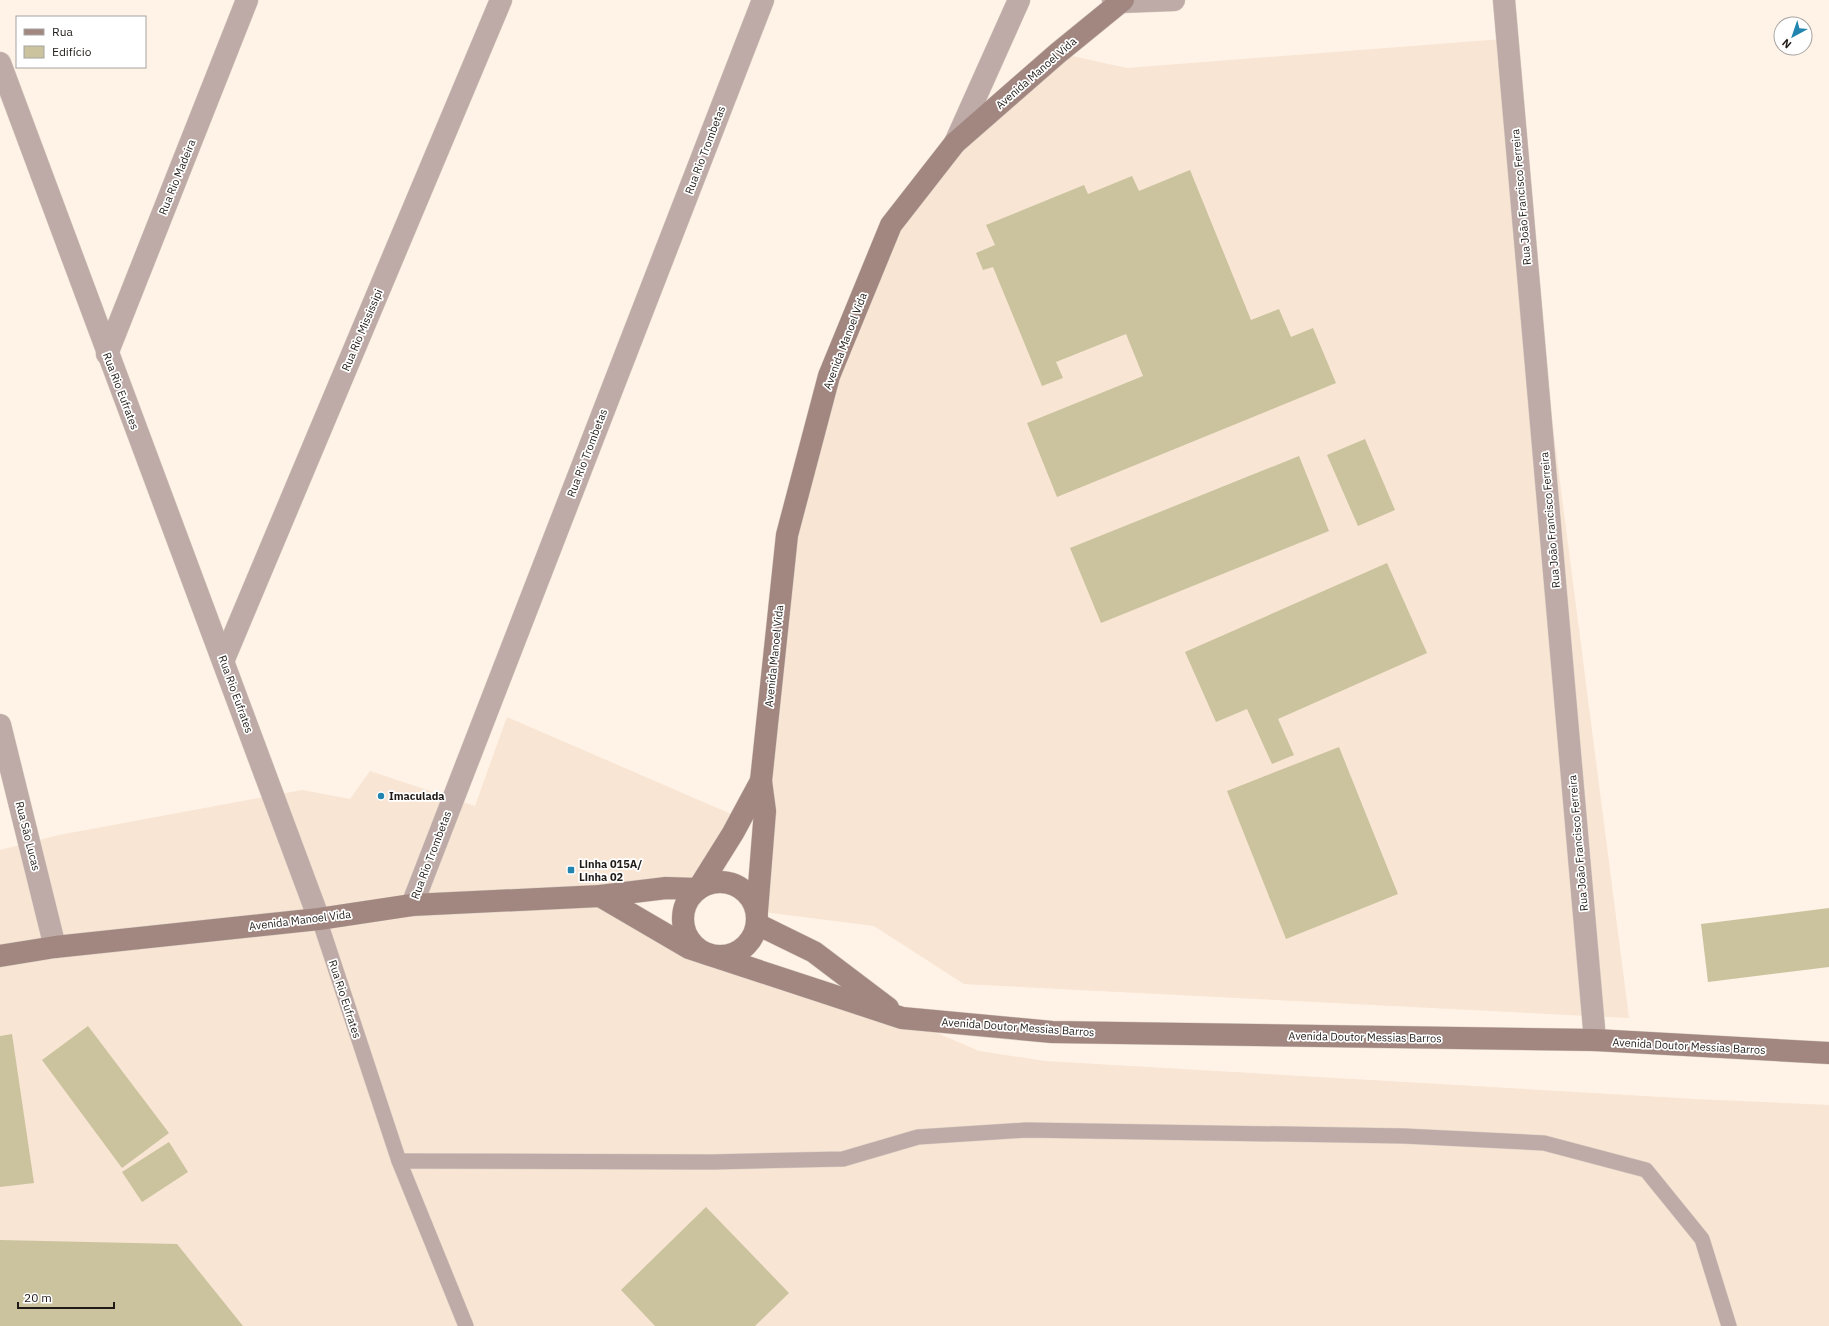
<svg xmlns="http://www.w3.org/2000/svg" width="1829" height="1326" viewBox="0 0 1829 1326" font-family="'IBM Plex Sans',sans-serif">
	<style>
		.built { fill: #f8e5d3 }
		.building { fill: #cac39e }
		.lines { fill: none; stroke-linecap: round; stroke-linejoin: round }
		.lane-casing { stroke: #dbd0c5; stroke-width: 16 }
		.street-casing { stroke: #dbd0c5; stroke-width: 23 }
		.secondary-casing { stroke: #dbd0c5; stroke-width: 23 }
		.lane { stroke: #beaba7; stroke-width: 15 }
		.street { stroke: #beaba7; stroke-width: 22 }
		.secondary { stroke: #a28781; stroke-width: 22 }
		.poi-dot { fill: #2185af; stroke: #fff; stroke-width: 1.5 }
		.labels { text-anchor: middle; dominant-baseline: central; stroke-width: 3.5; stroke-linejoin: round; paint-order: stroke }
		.street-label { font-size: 11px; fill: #201b17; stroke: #fff }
		.poi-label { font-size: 11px; font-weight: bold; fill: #201b17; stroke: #fff; text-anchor: start }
	</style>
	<rect width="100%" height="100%" fill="#fff2e6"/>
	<g class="built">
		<path d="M1503 39 1629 1018 964 984 874 926 757 911 787 535 891 225 955 143 1058 53 1127 68Z"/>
		<path d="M507 717 731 814 698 889 601 896 655 928 902 1018 979 1051 1045 1061 1695 1099 1829 1105V1326H0V850L59 835 302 790 350 799 370 771 475 806Z"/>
	</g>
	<g class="building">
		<path d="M1190 170 1251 320 1279 309 1291 337 1313 328 1336 383 1057 497 1027 423 1143 376 1126 334 1056 362 1063 378 1042 386 993 267 983 270 976 253 995 245 986 225 1084 185 1088 194 1132 176 1139 191Z"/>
		<path d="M1365 439 1395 510 1358 526 1327 455Z"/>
		<path d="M1299 456 1329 531 1101 623 1070 548Z"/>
		<path d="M1387 563 1427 653 1278 719 1294 755 1272 764 1247 709 1216 722 1185 652Z"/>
		<path d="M1339 747 1398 894 1286 939 1227 791Z"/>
		<path d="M1829 908V967L1708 982 1701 924Z"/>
		<path d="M88 1026 169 1133 122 1168 42 1060Z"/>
		<path d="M12 1034 34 1183 0 1187V1036Z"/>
		<path d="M169 1142 188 1172 142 1202 122 1172Z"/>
		<path d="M706 1207 789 1293 755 1326H655L621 1290Z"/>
		<path d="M0 1240 177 1244 243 1326H0Z"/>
	</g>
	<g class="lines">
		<g class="lane-casing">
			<g id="lane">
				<path d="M319 919 399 1161 466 1326"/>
				<path d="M399 1161 712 1162 843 1159 918 1137 1026 1130 1404 1136 1544 1143 1646 1170 1702 1239 1729 1326"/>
			</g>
		</g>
		<g class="street-casing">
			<g id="street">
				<path d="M1113 0 1120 2 1174 0"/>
				<path d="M1504 0 1595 1040"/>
				<path d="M0 63C105 349 214 633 319 919"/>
				<path d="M955 143 1019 0"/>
				<path d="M107 354 247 0"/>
				<path d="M224 659 501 0"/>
				<path d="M0 725 55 947"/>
				<path d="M412 905 763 0"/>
			</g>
		</g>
		<g class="secondary-casing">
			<g id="secondary">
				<circle cx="720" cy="919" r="37"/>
				<path d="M600 896 689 948 902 1018 1052 1032 1595 1040 1829 1053"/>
				<path d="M757 911 765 811 761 781 787 535 829 376 891 225 955 143 1058 53 1123 0"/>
				<path d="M757 924 814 952 888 1008"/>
				<path d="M0 956 55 947 319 919 412 905 600 896 666 888 698 889 733 833 761 781"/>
			</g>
		</g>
		<use href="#lane" class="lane"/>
		<use href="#street" class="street"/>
		<use href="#secondary" class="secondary"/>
	</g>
	<g class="poi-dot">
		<circle cx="381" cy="796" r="4"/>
		<rect x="567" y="866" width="8" height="8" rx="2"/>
	</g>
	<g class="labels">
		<g class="street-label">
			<text transform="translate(1036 73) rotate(-41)">Avenida Manoel Vida</text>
			<text transform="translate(705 150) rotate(-69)">Rua Rio Trombetas</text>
			<text transform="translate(177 177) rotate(-68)">Rua Rio Madeira</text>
			<text transform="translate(1521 197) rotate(-95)">Rua João Francisco Ferreira</text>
			<text transform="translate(362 330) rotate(-67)">Rua Rio Mississipi</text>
			<text transform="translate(845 341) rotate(-69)">Avenida Manoel Vida</text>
			<text transform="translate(121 391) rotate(69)">Rua Rio Eufrates</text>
			<text transform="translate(587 453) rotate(-69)">Rua Rio Trombetas</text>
			<text transform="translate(1550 520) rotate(-95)">Rua João Francisco Ferreira</text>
			<text transform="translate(774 656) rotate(-84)">Avenida Manoel Vida</text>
			<text transform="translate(236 694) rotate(70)">Rua Rio Eufrates</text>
			<text transform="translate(28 836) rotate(76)">Rua São Lucas</text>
			<text transform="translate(1578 843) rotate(-95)">Rua João Francisco Ferreira</text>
			<text transform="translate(431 855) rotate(-69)">Rua Rio Trombetas</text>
			<text transform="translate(300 920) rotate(-7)">Avenida Manoel Vida</text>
			<text transform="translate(345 999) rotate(72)">Rua Rio Eufrates</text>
			<text transform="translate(1018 1027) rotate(4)">Avenida Doutor Messias Barros</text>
			<text transform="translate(1365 1037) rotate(1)">Avenida Doutor Messias Barros</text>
			<text transform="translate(1689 1046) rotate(3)">Avenida Doutor Messias Barros</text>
		</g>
		<g class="poi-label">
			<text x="389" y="796">Imaculada</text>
			<text x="579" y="864">Linha 015A/<tspan x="579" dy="13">Linha 02</tspan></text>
		</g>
	</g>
	<rect x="16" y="16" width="130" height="52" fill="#ffffff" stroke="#a6a4a2"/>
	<rect x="24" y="29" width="20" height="6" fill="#a28781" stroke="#a6a4a2"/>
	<text x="52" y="36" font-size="12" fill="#201b17">Rua</text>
	<rect x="24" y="46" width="20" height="12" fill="#cac39e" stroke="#a6a4a2"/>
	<text x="52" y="56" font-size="12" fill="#201b17">Edifício</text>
	<g transform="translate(1793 36) rotate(220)"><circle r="19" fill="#ffffff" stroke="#a6a4a2"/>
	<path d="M0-3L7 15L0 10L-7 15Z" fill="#2185af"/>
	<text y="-6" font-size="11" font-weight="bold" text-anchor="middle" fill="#201b17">N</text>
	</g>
	<path d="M18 1302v6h96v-6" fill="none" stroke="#201b17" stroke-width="2"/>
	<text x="24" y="1302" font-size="12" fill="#201b17" stroke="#ffffff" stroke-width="3" paint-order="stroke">20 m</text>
</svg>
